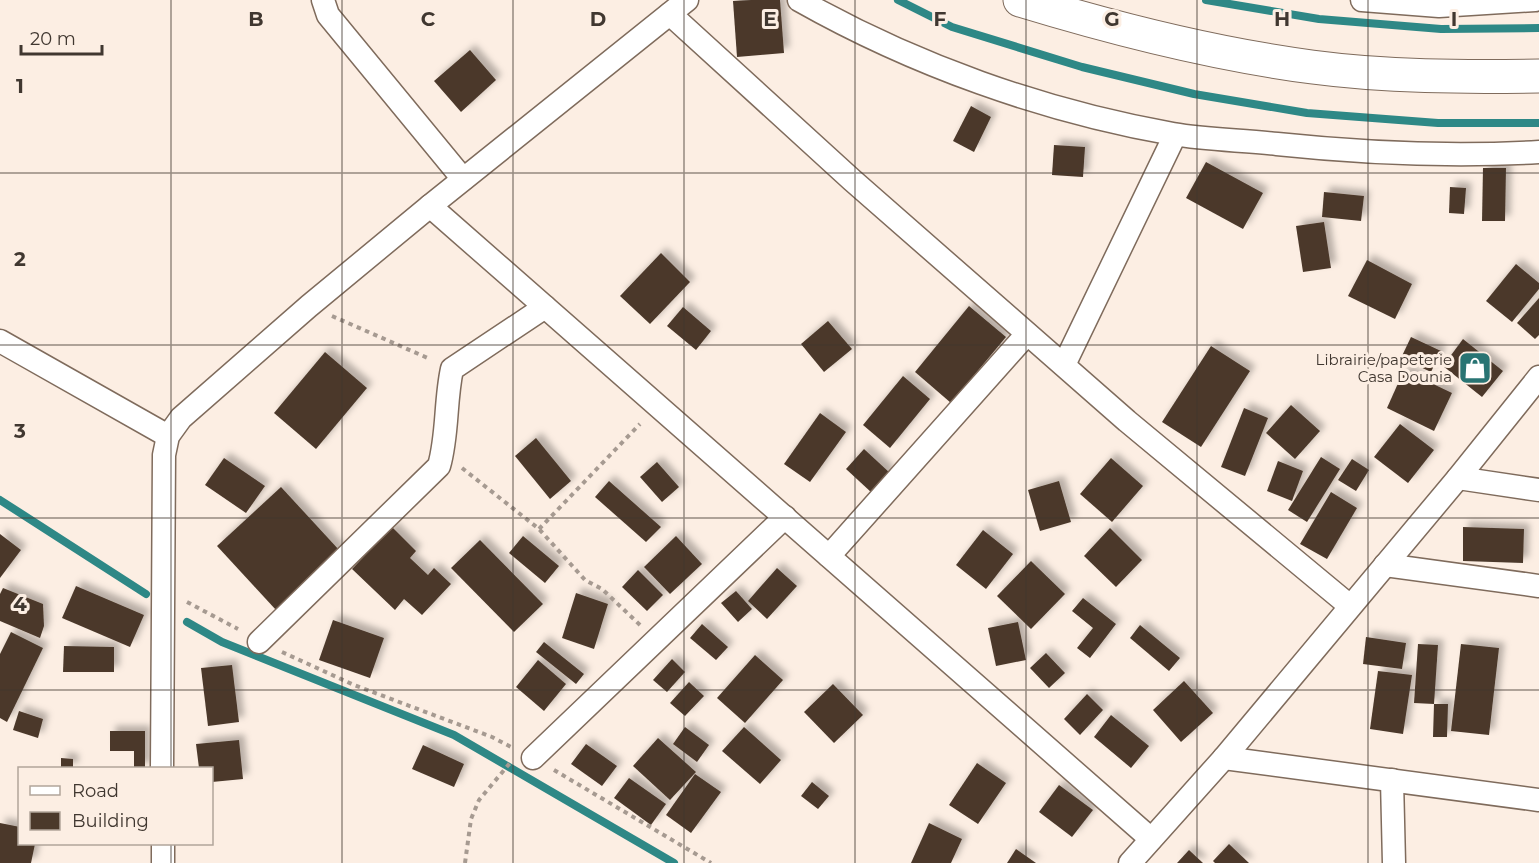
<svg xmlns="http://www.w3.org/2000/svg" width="1539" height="863" viewBox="0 0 1539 863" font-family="Montserrat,sans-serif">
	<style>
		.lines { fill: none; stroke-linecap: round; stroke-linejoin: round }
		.stream { stroke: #2e8886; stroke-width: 8 }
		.building { fill: #4b392b; filter: url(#shadow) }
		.minor-casing { stroke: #7f6b5c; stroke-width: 25 }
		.trunk-casing { stroke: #7f6b5c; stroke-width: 35 }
		.path { stroke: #a69a91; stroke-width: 4; stroke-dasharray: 4.5 4.5; stroke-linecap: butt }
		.minor { stroke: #fff; stroke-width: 22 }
		.trunk { stroke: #fff; stroke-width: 33 }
		.grid { fill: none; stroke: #403730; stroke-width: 1.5; stroke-opacity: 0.55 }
		.labels { text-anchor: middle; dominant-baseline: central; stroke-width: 6; stroke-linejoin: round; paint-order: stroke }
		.poi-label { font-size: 15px; fill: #403730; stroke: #fceee3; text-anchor: end }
		.grid-label { font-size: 20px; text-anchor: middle; font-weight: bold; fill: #403730; stroke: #fceee3; stroke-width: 6; stroke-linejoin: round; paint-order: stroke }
	</style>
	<defs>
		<filter id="shadow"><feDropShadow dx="5.5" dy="-5.5" stdDeviation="3" flood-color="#0004"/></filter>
	</defs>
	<rect width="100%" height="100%" fill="#fceee3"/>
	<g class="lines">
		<g class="stream">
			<path d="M898 0 952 27 1082 67 1194 94 1307 113 1438 123H1539"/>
			<path d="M1206 0 1319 19 1441 29 1539 28"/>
			<path d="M0 500 146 594"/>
			<path d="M187 622 222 642 454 735 674 863"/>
		</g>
	</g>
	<g class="building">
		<path d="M751 0H780L784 53 737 57 733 1Z"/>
		<path d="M470 50 496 80 461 112 434 81Z"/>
		<path d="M971 106 991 117 974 152 953 141Z"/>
		<path d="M1054 145 1085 147 1083 177 1052 175Z"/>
		<path d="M1206 162 1263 193 1243 229 1186 198Z"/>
		<path d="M1483 168H1506L1505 221H1482Z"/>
		<path d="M1450 187 1466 188 1464 214 1449 213Z"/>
		<path d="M1324 192 1364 196 1361 221 1322 217Z"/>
		<path d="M1324 222 1331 268 1303 272 1296 226Z"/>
		<path d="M661 253 690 282 650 324 620 296Z"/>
		<path d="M1367 260 1412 284 1395 319 1348 296Z"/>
		<path d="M1516 264 1539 283V289L1512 322 1486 301Z"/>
		<path d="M1539 298V335L1535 339 1517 323Z"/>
		<path d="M969 306 1006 337 951 403 915 372Z"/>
		<path d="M683 307 711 331 696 350 667 326Z"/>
		<path d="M828 321 852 349 824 372 801 344Z"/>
		<path d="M1411 337 1441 351 1431 372 1401 358Z"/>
		<path d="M1463 339 1503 371 1482 397 1443 366Z"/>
		<path d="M1211 346 1250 371 1201 447 1162 422Z"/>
		<path d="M325 352 367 388 316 449 274 413Z"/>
		<path d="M1404 370 1452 393 1434 431 1387 408Z"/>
		<path d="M903 376 930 399 890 448 863 425Z"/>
		<path d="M1291 405 1320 431 1295 459 1266 433Z"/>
		<path d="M1244 408 1268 418 1245 476 1221 467Z"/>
		<path d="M820 413 846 432 810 482 784 464Z"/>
		<path d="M1400 424 1434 450 1408 483 1374 457Z"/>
		<path d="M536 438 571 481 550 499 515 456Z"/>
		<path d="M864 449 890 473 872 493 846 469Z"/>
		<path d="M1321 457 1340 469 1307 522 1288 510Z"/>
		<path d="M224 458 265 486 246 513 205 485Z"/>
		<path d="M1111 458 1143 486 1112 522 1080 494Z"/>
		<path d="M1352 459 1369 470 1356 491 1338 480Z"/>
		<path d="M1278 461 1303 471 1292 501 1267 491Z"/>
		<path d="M657 462 679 487 662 502 640 477Z"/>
		<path d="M609 481 661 527 646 542 595 497Z"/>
		<path d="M1059 481 1071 522 1040 531 1028 490Z"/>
		<path d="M281 487 340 551 276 610 217 546Z"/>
		<path d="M1331 492 1357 508 1327 559 1300 544Z"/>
		<path d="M392 527 416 551 410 558 428 575 434 568 451 584 422 615 404 599 395 610 352 569Z"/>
		<path d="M1463 527 1524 529 1523 563 1463 561Z"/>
		<path d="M1110 528 1142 560 1116 587 1084 556Z"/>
		<path d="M983 530 1013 554 986 589 956 565Z"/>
		<path d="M0 534 21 550 0 578Z"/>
		<path d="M523 536 559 566 545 583 509 553Z"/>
		<path d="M676 536 702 564 670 594 644 567Z"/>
		<path d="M480 540 543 604 514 632 451 568Z"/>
		<path d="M1031 561 1065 594 1031 629 997 596Z"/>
		<path d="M777 568 797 586 767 619 748 601Z"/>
		<path d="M638 570 663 595 647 611 622 587Z"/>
		<path d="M76 586 144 615 130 647 62 618Z"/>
		<path d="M3 588 43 604 44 626 40 638 0 621V594Z"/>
		<path d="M736 591 752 609 738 622 721 603Z"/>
		<path d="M576 593 608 604 594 649 562 638Z"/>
		<path d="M1083 598 1116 624 1090 658 1077 648 1093 628 1072 611Z"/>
		<path d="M333 620 384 638 370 678 319 660Z"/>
		<path d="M1018 622 1026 660 996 666 988 628Z"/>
		<path d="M702 624 728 647 716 660 690 638Z"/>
		<path d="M1140 625 1180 658 1169 671 1130 638Z"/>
		<path d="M11 632 43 648 7 722 0 718V654Z"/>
		<path d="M1366 637 1406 643 1402 669 1363 664Z"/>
		<path d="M544 642 584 674 576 684 536 652Z"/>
		<path d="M1418 644 1438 645 1434 704 1414 703Z"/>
		<path d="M1461 644 1499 648 1489 735 1451 731Z"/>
		<path d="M64 646 114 647V672H63Z"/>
		<path d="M1046 653 1065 673 1049 688 1030 668Z"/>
		<path d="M755 655 783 680 745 723 717 698Z"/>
		<path d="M672 659 685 672 667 692 653 680Z"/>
		<path d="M538 660 566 684 544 711 516 687Z"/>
		<path d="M232 665 239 722 208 726 201 668Z"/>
		<path d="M1378 671 1412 675 1403 734 1370 729Z"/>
		<path d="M1184 681 1213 713 1181 742 1153 710Z"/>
		<path d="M689 682 704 696 685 716 670 703Z"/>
		<path d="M833 684 863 715 834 743 804 712Z"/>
		<path d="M1087 694 1103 710 1080 735 1064 719Z"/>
		<path d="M1434 704H1448L1447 737H1433Z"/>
		<path d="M19 711 43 719 38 738 13 730Z"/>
		<path d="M1111 715 1149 746 1131 768 1094 737Z"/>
		<path d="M685 727 709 745 697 762 673 744Z"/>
		<path d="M744 727 781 760 760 784 722 751Z"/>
		<path d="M110 731H145V768H134V751H110Z"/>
		<path d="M658 738 696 772 670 800 633 766Z"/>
		<path d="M239 740 243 779 212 782V768H199L196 744Z"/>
		<path d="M586 744 617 766 602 786 571 764Z"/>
		<path d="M423 745 464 764 454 787 412 769Z"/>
		<path d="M61 758 73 759V768H61Z"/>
		<path d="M977 763 1006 783 978 824 949 805Z"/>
		<path d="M695 774 721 792 691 833 666 815Z"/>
		<path d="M629 778 666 804 651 825 614 798Z"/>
		<path d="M812 782 829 796 818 809 801 796Z"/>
		<path d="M1059 785 1093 810 1072 837 1039 812Z"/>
		<path d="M0 823 20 827V844H35L31 863H0Z"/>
		<path d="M929 823 962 839 951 863H911Z"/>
		<path d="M1229 844 1249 863H1215L1213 861Z"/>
		<path d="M1016 849 1036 863H1007Z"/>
		<path d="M1189 850 1203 863H1177Z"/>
	</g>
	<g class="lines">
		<g class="minor-casing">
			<g id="minor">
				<path d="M323 0 328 15 463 179"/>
				<path d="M799 0C914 65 1043 111 1173 134 1207 140 1243 140 1277 144 1363 153 1452 157 1539 152"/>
				<path d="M1362 0 1439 6 1535 0"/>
				<path d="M670 14 852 180 1127 421 1350 606"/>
				<path d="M430 206 1151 839"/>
				<path d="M0 341 168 436"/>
				<path d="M1064 365 1175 135"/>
				<path d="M1458 478 1539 490"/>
				<path d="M829 556 1027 334"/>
				<path d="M1385 565 1539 586"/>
				<path d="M259 642 439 466C448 435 445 401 452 369L545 307"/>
				<path d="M533 758 785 517"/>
				<path d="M1224 758 1539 800"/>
				<path d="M162 768 164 455 168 436 181 418 309 306 430 206 687 0"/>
				<path d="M1392 780 1394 863"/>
				<path d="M163 844V863"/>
				<path d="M1130 863 1224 758 1458 478 1539 377"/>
			</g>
		</g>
		<g class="trunk-casing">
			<path id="trunk" d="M1020 0C1115 29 1213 54 1312 67 1387 77 1463 77 1539 76"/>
		</g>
		<g class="path">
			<path d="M332 316 430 359"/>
			<path d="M462 468 539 529 585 580 602 589 640 625"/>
			<path d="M539 529 640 424"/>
			<path d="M187 602 238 629"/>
			<path d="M282 652 354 685 492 737 513 748"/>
			<path d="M554 770 711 863"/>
			<path d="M465 863 471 819 479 800 510 763"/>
		</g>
		<use href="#minor" class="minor"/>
		<use href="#trunk" class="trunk"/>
	</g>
	<path class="grid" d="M171 0V768M342 0V863M513 0V863M684 0V863M855 0V863M1026 0V863M1197 0V863M1368 0V863M0 173H1539M0 345H1539M0 518H1539M0 690H1539M171 844V863"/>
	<defs>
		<g id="shop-square" transform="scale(1.725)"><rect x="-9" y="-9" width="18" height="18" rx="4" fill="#297473" stroke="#fceee3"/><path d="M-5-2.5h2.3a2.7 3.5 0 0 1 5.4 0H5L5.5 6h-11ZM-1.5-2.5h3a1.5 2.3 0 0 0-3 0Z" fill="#fff"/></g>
	</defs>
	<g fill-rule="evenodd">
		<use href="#shop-square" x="1475" y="368"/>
	</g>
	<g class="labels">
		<g class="poi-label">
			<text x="1452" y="359">Librairie/papeterie<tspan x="1452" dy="17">Casa Dounia</tspan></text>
		</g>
	</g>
	<g class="grid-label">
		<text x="256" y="26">B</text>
		<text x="428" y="26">C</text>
		<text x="598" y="26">D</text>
		<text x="770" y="26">E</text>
		<text x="940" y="26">F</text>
		<text x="1112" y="26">G</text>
		<text x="1282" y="26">H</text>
		<text x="1454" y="26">I</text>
		<text x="20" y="93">1</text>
		<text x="20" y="266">2</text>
		<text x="20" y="438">3</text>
		<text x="20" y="611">4</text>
	</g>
	<rect x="18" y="767" width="195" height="78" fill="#fceee3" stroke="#b1a59b" stroke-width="1.5"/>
	<rect x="30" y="786" width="30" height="9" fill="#ffffff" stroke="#b1a59b" stroke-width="1.5"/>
	<text x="72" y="797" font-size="18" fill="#403730">Road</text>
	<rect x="30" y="812" width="30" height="18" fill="#4b392b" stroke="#b1a59b" stroke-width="1.5"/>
	<text x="72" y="827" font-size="18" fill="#403730">Building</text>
	<path d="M21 45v9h81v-9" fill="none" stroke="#403730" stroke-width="3"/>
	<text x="30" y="45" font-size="18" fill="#403730" stroke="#fceee3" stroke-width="4.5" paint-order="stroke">20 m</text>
</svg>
